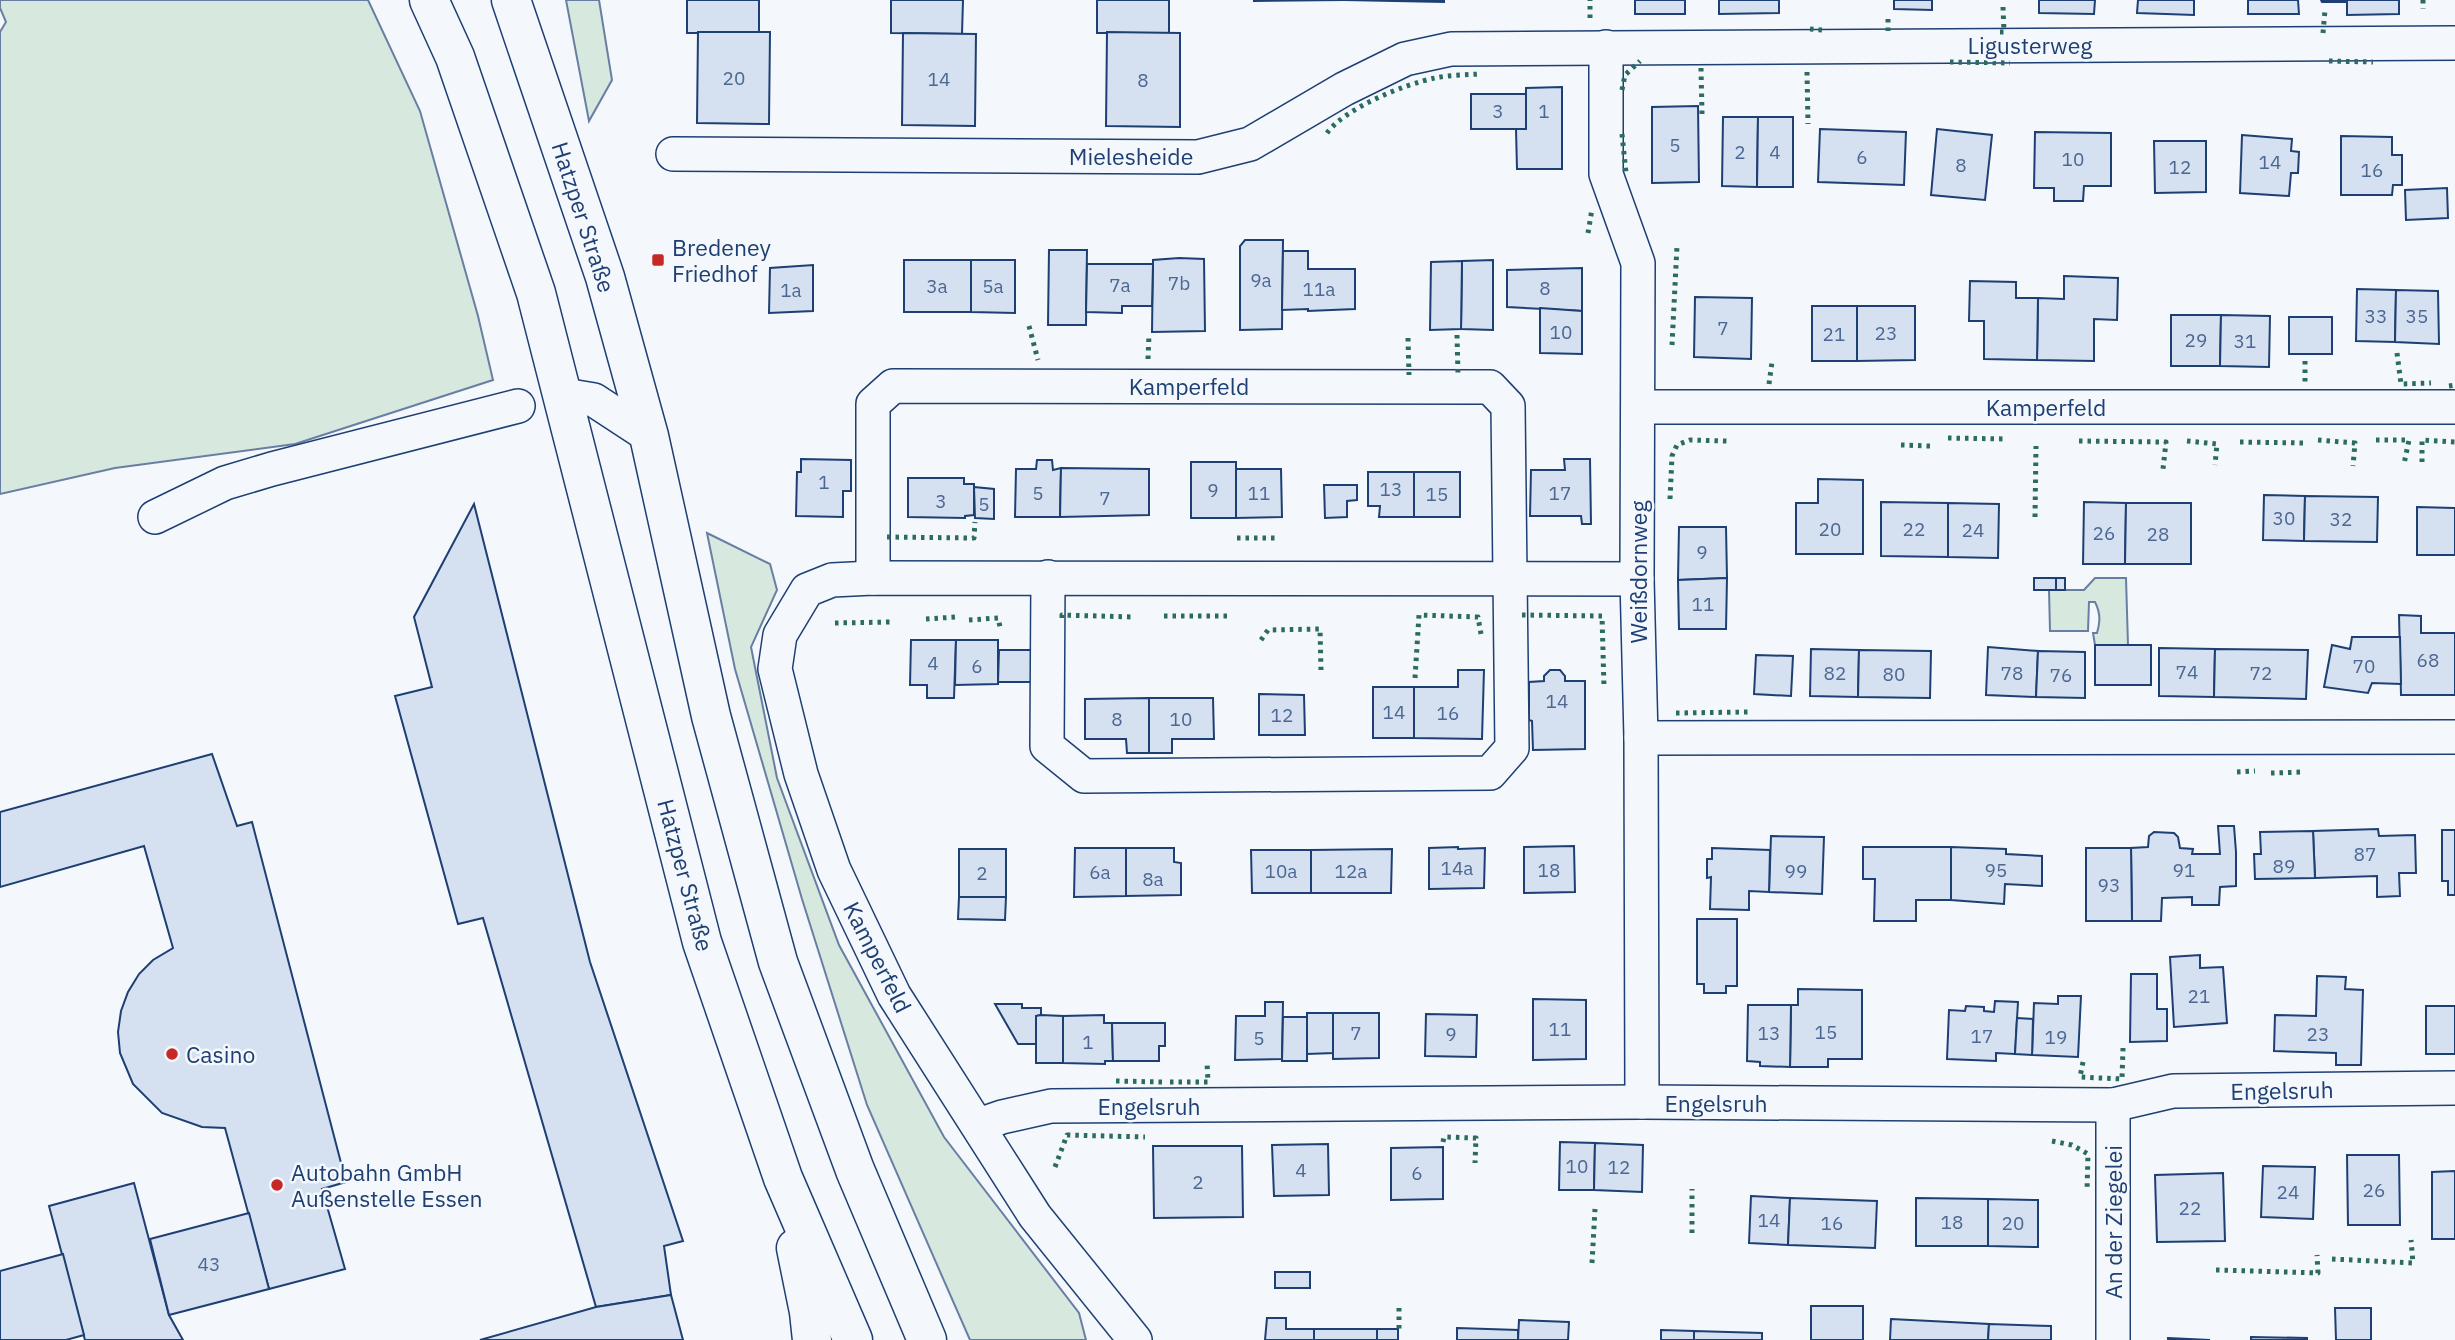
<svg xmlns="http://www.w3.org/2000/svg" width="2455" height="1340" viewBox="0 0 2455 1340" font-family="'IBM Plex Sans',sans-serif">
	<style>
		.green { fill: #d7e8df; stroke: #687fa3; stroke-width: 2 }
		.building { fill: #d5e0f0; stroke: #1d3f73; stroke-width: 2 }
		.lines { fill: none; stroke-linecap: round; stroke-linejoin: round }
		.minor-casing { stroke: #1d3f73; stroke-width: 36 }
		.secondary-casing { stroke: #1d3f73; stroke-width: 41 }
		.minor { stroke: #f4f7fb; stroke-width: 33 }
		.secondary { stroke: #f4f7fb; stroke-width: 38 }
		.hedge { stroke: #2c6c60; stroke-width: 5; stroke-dasharray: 3.5 5; stroke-linecap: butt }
		.poi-dot { fill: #c62828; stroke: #f4f7fb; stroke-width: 2.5 }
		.labels { text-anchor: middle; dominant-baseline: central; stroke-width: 5; stroke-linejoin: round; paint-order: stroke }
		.number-label { font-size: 19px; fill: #4b6792 }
		.street-label { font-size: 23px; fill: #1d3f73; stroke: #f4f7fb }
		.poi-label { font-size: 23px; fill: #1d3f73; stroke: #f4f7fb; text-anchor: start }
	</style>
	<rect width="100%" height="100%" fill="#f4f7fb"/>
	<g class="green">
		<path d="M0 0H368L420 111 478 316 493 380 295 444 115 468 0 494V32L6 22 0 8Z"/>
		<path d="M566 0H599L612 80 589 121Z"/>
		<path d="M707 533 770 564 777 590 751 647 777 778 839 945 944 1137 1079 1313 1086 1340H970L867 1105 802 899 735 669Z"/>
		<path d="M2095 578H2126L2128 645H2095L2093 633H2097C2100 622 2101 614 2095 602H2089L2088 631H2050L2049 590H2084Z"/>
	</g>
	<g class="building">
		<rect x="687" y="0" width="72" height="33"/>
		<path d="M891 0H963L962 34 891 33Z"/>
		<rect x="1097" y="0" width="72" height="33"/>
		<path d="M1254 0H1344L1254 1Z"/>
		<path d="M1344 0H1444V2Z"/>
		<rect x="1635" y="0" width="50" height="14"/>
		<path d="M1719 0H1779V13L1719 14Z"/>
		<path d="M1894 0H1932V10L1894 9Z"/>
		<path d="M2039 0H2095L2094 14 2039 13Z"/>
		<path d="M2138 0H2194V15L2137 13Z"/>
		<path d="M2248 0H2298L2299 14H2248Z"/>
		<path d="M2321 0H2399V14L2347 15V2H2322Z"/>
		<path d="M698 32H770L769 124 697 123Z"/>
		<path d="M1107 32 1180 33V127L1106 126Z"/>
		<path d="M903 33 976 34 975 126 902 125Z"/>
		<path d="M1562 87V169H1517L1516 129H1526V88Z"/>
		<rect x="1471" y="94" width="55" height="35"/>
		<path d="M1698 106 1699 182 1652 183V107Z"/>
		<path d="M1723 117H1758L1757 187 1722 186Z"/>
		<path d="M1758 117H1793V187H1757Z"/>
		<path d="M1820 129 1906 132 1904 185 1818 182Z"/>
		<path d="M1937 129 1992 135 1985 200 1931 195Z"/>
		<path d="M2035 132 2111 133V186H2084L2083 201H2054V188H2034Z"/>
		<path d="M2242 135 2292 139 2291 151 2299 152 2298 173H2291L2289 196 2240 193Z"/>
		<path d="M2341 136 2392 137V155H2402V185H2393L2392 195H2341Z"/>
		<path d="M2154 141H2206V192L2155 193Z"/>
		<path d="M2447 188 2448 218 2406 220 2405 190Z"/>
		<path d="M1245 240H1283L1282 329 1240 330V246Z"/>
		<path d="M1049 250H1087L1086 325H1048Z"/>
		<path d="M1283 251H1308V269H1355V309L1308 311V309L1282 310Z"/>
		<path d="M1179 258 1204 259 1205 331 1152 332 1153 260Z"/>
		<rect x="904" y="260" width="67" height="52"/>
		<path d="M971 260H1015V313L971 312Z"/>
		<path d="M1493 260V330L1461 329 1462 261Z"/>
		<path d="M1462 261 1461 329 1430 330 1431 262Z"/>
		<path d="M1087 264H1153L1152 306H1122V313L1086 312Z"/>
		<path d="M813 265V311L769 313 770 268Z"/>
		<path d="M1582 268V311L1507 307V270Z"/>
		<path d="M2064 276 2118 278 2117 320 2094 319V361L2037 360 2038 298 2064 299Z"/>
		<path d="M1970 281 2016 282V298H2038L2037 360 1984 359V321H1969Z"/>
		<path d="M2357 289 2396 290 2395 342 2356 341Z"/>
		<path d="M2396 290 2438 291 2439 344 2395 342Z"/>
		<path d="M1695 297 1752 298 1751 359 1694 357Z"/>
		<rect x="1812" y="306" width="45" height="55"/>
		<path d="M1857 306H1915V360L1857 361Z"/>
		<path d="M1540 308 1582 311V354L1540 353Z"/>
		<path d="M2171 315H2221L2220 366H2171Z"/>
		<path d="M2221 315 2270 316 2269 367 2220 366Z"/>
		<rect x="2289" y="317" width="43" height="37"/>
		<path d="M801 459 851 460V491H843V517L796 516 797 472H801Z"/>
		<path d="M1564 459H1590L1591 524H1582L1581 516H1530L1531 470H1565Z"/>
		<path d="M1037 460H1052L1053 470 1061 468 1060 517H1015L1016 469H1036Z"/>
		<rect x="1191" y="462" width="45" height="56"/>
		<path d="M1061 468 1149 469V515L1060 517Z"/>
		<path d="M1236 469H1281L1282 517 1236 518Z"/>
		<path d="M1368 472H1414V517H1379L1380 506H1368Z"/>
		<rect x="1414" y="472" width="46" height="45"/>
		<path d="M908 478H964V484H974V515L965 516V518L908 517Z"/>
		<path d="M1818 479 1863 480V554H1796V503H1818Z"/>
		<path d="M1324 485H1357V500L1347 501V517L1325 518Z"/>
		<path d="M974 487 994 489V519L975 518Z"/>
		<path d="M2264 495 2305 496 2304 541 2263 540Z"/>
		<path d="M2305 496 2378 497 2377 542 2304 541Z"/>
		<path d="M1881 502 1948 503V557L1881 556Z"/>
		<path d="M2084 502 2126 503 2125 564H2083Z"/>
		<path d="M1948 503 1999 504 1998 558 1948 557Z"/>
		<path d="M2126 503H2191V564H2125Z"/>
		<path d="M474 504 590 962 683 1241 664 1246 671 1295 596 1307 483 918 458 924 395 696 432 687 414 617Z"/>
		<path d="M2417 507 2455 508V555H2417Z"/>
		<path d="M1679 527H1726L1727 578 1678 580Z"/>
		<path d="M1727 578 1726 629H1679L1678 580Z"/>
		<rect x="2034" y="578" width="22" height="12"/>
		<rect x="2056" y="578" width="9" height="12"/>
		<path d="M2399 615 2421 616V633H2455V695H2401Z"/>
		<path d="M2352 637H2400L2401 684 2372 683 2368 693 2324 687 2332 645 2350 649Z"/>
		<path d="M911 640H956L954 698H927V685H910Z"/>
		<path d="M956 640H998V684L955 685Z"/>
		<rect x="2095" y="645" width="56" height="40"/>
		<path d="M1988 647 2038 651 2036 697 1986 695Z"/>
		<path d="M2159 648 2215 649 2214 697 2159 696Z"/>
		<path d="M1811 649 1859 650 1858 697 1810 696Z"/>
		<path d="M2215 649 2308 650 2306 699 2214 697Z"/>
		<path d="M999 650H1031V682H998Z"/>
		<path d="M1859 650 1931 651 1930 698 1858 697Z"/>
		<path d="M2038 651 2085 652V698L2036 697Z"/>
		<path d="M1756 655 1793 656 1791 696 1754 694Z"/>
		<path d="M1458 670H1484L1482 739 1414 738V687H1458Z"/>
		<path d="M1550 670H1560L1565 676V681H1585V749L1533 750 1532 721 1529 720V682L1544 681V676Z"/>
		<rect x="1373" y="687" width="41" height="51"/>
		<path d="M1259 694 1304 695 1305 735H1259Z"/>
		<path d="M1149 698H1213L1214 739H1172V753H1149Z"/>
		<path d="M1149 698V753H1127L1126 739H1085V699Z"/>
		<path d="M212 754 237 826 252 822 346 1182 322 1189 345 1269 269 1289 225 1128 202 1127 162 1113 133 1084 120 1053 118 1032 121 1011 128 992 139 974 153 960 173 948 144 846 0 887V812Z"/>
		<path d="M2218 826H2234L2236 852V886L2220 887 2219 905H2192V897L2162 898 2161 921H2132L2131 848 2148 847 2149 836 2154 832 2174 833 2178 837 2180 848 2193 849 2192 854H2220Z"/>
		<path d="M2378 829 2379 836 2415 835 2416 873H2399L2400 896 2377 897V876L2315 878 2313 831Z"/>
		<path d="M2442 830H2455V895H2448V881H2442Z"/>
		<path d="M2313 831 2315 878 2255 879 2254 854H2261L2260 832Z"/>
		<path d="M1771 836 1824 837 1822 894 1769 892Z"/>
		<path d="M1574 846 1575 892 1524 893V847Z"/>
		<path d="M1458 847V849L1485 848 1484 888 1429 889V848Z"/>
		<path d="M1863 847H1951V900H1916V921H1874L1875 879H1863Z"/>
		<path d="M1951 847 2006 849V854L2042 856V886L2005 884 2004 904 1951 900Z"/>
		<path d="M1075 848H1126V896L1074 897Z"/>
		<path d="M1126 848H1174V862L1181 863V895L1126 896Z"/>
		<path d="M1712 848 1770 850 1769 892 1749 891V910L1710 909 1711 877 1707 878V859H1712Z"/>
		<path d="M2086 848H2131L2132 921H2086Z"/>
		<rect x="959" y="849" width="47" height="48"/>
		<path d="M1392 849 1391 893H1311V850Z"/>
		<path d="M1251 850H1311V893H1252Z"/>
		<path d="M959 897H1006L1005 920 958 919Z"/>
		<path d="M1697 919H1737V986H1726V993H1704V984H1697Z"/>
		<path d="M2200 955V968L2223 967 2227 1023 2174 1027 2170 957Z"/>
		<path d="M2131 974H2157V1009H2167V1041L2130 1042Z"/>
		<path d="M2317 976 2346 977 2345 989 2363 990 2361 1065H2336V1053L2274 1051 2275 1015 2316 1016Z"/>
		<path d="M1798 989 1862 990V1059H1828V1067H1790L1791 1005H1798Z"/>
		<path d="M2058 996H2081L2078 1057 2032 1055 2034 1003 2058 1004Z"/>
		<path d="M1533 999 1586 1000V1059L1533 1060Z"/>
		<path d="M1995 1001 2018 1002 2015 1054 1996 1053V1061L1947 1059 1949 1010 1965 1011 1966 1006 1984 1007V1011L1994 1012Z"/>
		<path d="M1265 1002H1283L1282 1059 1235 1060 1236 1016H1265Z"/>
		<path d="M995 1004H1022V1008H1041V1015L1036 1016V1044H1018Z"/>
		<path d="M1748 1005H1791L1790 1067 1760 1066V1062L1747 1061Z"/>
		<rect x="2426" y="1006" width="29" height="48"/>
		<path d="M1307 1013H1333L1334 1053 1307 1054Z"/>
		<path d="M1333 1013H1379V1058L1333 1059Z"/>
		<path d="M1426 1014 1477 1015 1476 1057 1425 1056Z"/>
		<path d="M1041 1015 1063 1016V1063H1036V1016Z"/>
		<path d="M1104 1015V1023H1112L1113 1061H1105V1064L1063 1063V1016Z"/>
		<path d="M1283 1017H1307V1061H1282Z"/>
		<path d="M2017 1018 2033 1019 2032 1055 2015 1054Z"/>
		<path d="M1112 1023H1165V1046H1159V1061H1113Z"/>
		<path d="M1560 1142 1595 1143 1594 1190H1559Z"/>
		<path d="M1595 1143 1643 1145 1642 1192 1594 1190Z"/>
		<path d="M1328 1144 1329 1195 1274 1196 1272 1145Z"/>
		<path d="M1153 1146H1242L1243 1217 1154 1218Z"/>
		<path d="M1443 1147V1199L1391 1200V1148Z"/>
		<path d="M2347 1155H2399L2400 1225H2348Z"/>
		<path d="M2263 1166 2315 1167 2313 1219 2261 1217Z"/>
		<path d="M2455 1171V1239H2432V1172Z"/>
		<path d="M2223 1173 2225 1241 2157 1242 2155 1175Z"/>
		<path d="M134 1183 169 1315 183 1340H85L49 1206Z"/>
		<path d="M1751 1196 1790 1198 1788 1245 1749 1243Z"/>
		<path d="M1790 1198 1877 1201 1875 1248 1788 1245Z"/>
		<path d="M1916 1198 1988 1199V1246H1916Z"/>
		<path d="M1988 1199 2038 1200V1247L1988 1246Z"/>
		<path d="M249 1213 269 1289 169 1315 150 1239Z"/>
		<path d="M63 1254 84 1335 66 1340H0V1271Z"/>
		<rect x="1275" y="1272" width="35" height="16"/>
		<path d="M671 1295 683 1340H480L596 1307Z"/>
		<rect x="1811" y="1306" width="52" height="34"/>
		<path d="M2335 1308H2371V1340H2336Z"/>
		<path d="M1267 1318H1286V1329H1314V1340H1265Z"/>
		<path d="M1891 1319 1989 1324 1988 1340H1890Z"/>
		<path d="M1519 1320 1569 1322 1568 1340H1518Z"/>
		<path d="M1989 1324 2051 1326V1340H1988Z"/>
		<path d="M1457 1328 1518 1330V1340H1457Z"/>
		<rect x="1314" y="1329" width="63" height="11"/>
		<rect x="1377" y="1329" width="21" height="11"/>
		<path d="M1661 1330 1694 1331V1340H1661Z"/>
		<path d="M1694 1331 1762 1333V1340H1694Z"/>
		<path d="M2251 1337 2307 1338V1340H2251Z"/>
		<path d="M2168 1338 2210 1340H2168Z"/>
	</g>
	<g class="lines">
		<g class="minor-casing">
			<g id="minor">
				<path d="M1606 47V174L1638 263 1637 579 1641 738 1642 1102"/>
				<path d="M673 154 1198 157 1250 144 1344 89 1405 59 1451 49 2455 43"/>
				<path d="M564 395 594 400 649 436"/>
				<path d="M1638 407H2455"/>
				<path d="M155 517 225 483 272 469 518 406"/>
				<path d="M873 578V404L893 386 1490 387 1508 406 1512 748 1490 773 1084 776 1047 746 1048 577"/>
				<path d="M1641 738 2455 737"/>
				<path d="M979 1125 1002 1117 1051 1106 1642 1102 2113 1105 2173 1091 2455 1088"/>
				<path d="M1135 1340 1035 1216 894 995 834 870 801 774 775 669 780 635 807 590 832 580 873 578 1637 579"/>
				<path d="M2113 1340V1105"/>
			</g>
		</g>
		<g class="secondary-casing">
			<g id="secondary">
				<path d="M429 0 455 57 536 293 702 942 783 1178 853 1340"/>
				<path d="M511 0 605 277 649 436 711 716 778 962 855 1170 927 1340"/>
				<path d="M796 1248 809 1312 812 1340"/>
			</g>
		</g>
		<use href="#minor" class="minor"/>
		<use href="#secondary" class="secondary"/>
		<g class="hedge">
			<path d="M2423 0V9"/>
			<path d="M1590 18V0"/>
			<path d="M1810 29 1823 30"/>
			<path d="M1888 31V15"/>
			<path d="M2000 32H2004L2003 7"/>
			<path d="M2323 33 2325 10"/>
			<path d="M2329 61 2373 62"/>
			<path d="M1950 62 2010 63"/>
			<path d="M1701 68 1702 114"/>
			<path d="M1807 72 1808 124"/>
			<path d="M1622 90 1625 75 1640 61"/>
			<path d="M1327 133C1345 108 1405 84 1435 78 1449 75 1465 75 1479 74"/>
			<path d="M1622 134 1626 173"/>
			<path d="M1588 233 1592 209"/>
			<path d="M1029 326 1038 360"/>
			<path d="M1457 335 1458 374H1461"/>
			<path d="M1408 338 1409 375"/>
			<path d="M1672 345 1677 246"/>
			<path d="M2397 353 2401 384 2431 383"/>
			<path d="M1148 359 1149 335"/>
			<path d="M2305 361V382"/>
			<path d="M1769 384 1772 362"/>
			<path d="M2449 386 2455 385"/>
			<path d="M1948 438 2007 439"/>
			<path d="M2318 440 2355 443 2353 466"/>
			<path d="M2376 440H2409L2404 464"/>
			<path d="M2079 441 2166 442 2163 469"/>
			<path d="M2187 441 2217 444 2215 465"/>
			<path d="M2240 442 2306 443"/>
			<path d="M1901 445 1930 446"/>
			<path d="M2422 462V440L2455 442"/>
			<path d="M1670 499 1672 456 1677 445 1690 440 1727 441"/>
			<path d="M2035 517 2036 446"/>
			<path d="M887 537 974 538 975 522"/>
			<path d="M1237 538H1276"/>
			<path d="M1522 615 1602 616 1604 687"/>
			<path d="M1164 616H1232"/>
			<path d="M1062 618V615L1133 617"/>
			<path d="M926 619 956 617"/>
			<path d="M969 620 998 618 1001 631"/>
			<path d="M835 623 891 622"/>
			<path d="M1261 640 1268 630 1320 629 1321 670"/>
			<path d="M1415 678 1419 615 1478 617 1481 634"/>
			<path d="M1676 713 1748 712"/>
			<path d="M2237 772 2255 771"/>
			<path d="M2271 773 2304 772"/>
			<path d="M2083 1062 2080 1077 2122 1079 2123 1048"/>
			<path d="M1116 1081 1162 1082"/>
			<path d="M1170 1082H1208L1207 1062"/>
			<path d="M2052 1141 2072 1145 2088 1154 2087 1191"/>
			<path d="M1443 1142 1444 1137 1476 1138 1475 1163"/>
			<path d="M1055 1167 1067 1135 1145 1137"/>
			<path d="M1692 1233V1189"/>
			<path d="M2332 1259 2413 1263 2411 1240"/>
			<path d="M1592 1263 1595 1209"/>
			<path d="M2216 1270 2318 1273 2317 1255"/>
			<path d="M1399 1308V1333"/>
		</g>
	</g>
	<g class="poi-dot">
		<rect x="651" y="253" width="14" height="14" rx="3.5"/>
		<circle cx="172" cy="1054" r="7"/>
		<circle cx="277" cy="1185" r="7"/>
	</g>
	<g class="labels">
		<g class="number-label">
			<text x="734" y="78">20</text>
			<text x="939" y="79">14</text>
			<text x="1143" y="80">8</text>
			<text x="1498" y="111">3</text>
			<text x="1544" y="111">1</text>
			<text x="1675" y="145">5</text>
			<text x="1740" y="152">2</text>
			<text x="1775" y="152">4</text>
			<text x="1862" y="157">6</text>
			<text x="2073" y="159">10</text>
			<text x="2270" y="162">14</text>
			<text x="1961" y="165">8</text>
			<text x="2180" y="167">12</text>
			<text x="2372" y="170">16</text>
			<text x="1261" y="280">9a</text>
			<text x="1179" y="283">7b</text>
			<text x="1120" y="285">7a</text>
			<text x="937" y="286">3a</text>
			<text x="993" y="286">5a</text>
			<text x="1545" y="288">8</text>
			<text x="1319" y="289">11a</text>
			<text x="791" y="290">1a</text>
			<text x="2376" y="316">33</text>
			<text x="2417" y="316">35</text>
			<text x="1723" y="328">7</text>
			<text x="1561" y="332">10</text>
			<text x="1886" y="333">23</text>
			<text x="1834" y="334">21</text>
			<text x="2196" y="340">29</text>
			<text x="2245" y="341">31</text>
			<text x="824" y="482">1</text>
			<text x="1391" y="489">13</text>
			<text x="1213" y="490">9</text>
			<text x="1038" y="493">5</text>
			<text x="1259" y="493">11</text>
			<text x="1560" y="493">17</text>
			<text x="1437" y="494">15</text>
			<text x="1105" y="498">7</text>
			<text x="941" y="501">3</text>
			<text x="984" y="504">5</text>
			<text x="2284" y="518">30</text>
			<text x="2341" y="519">32</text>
			<text x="1830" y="529">20</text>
			<text x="1914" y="529">22</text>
			<text x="1973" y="530">24</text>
			<text x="2104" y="533">26</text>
			<text x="2158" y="534">28</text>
			<text x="1702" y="552">9</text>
			<text x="1703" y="604">11</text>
			<text x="2428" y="660">68</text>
			<text x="933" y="663">4</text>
			<text x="977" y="666">6</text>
			<text x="2364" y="666">70</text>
			<text x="2187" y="672">74</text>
			<text x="1835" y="673">82</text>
			<text x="2012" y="673">78</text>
			<text x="2261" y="673">72</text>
			<text x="1894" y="674">80</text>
			<text x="2061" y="675">76</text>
			<text x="1557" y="701">14</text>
			<text x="1394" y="712">14</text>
			<text x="1448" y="713">16</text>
			<text x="1282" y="715">12</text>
			<text x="1117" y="719">8</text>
			<text x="1181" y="719">10</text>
			<text x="2365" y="854">87</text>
			<text x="2284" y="866">89</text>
			<text x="1457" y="868">14a</text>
			<text x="1549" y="870">18</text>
			<text x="1996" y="870">95</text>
			<text x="2184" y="870">91</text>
			<text x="1281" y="871">10a</text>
			<text x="1351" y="871">12a</text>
			<text x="1796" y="871">99</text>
			<text x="1100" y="872">6a</text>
			<text x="982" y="873">2</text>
			<text x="1153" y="879">8a</text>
			<text x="2109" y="885">93</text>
			<text x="2199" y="996">21</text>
			<text x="1560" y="1029">11</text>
			<text x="1826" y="1032">15</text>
			<text x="1356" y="1033">7</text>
			<text x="1769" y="1033">13</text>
			<text x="1451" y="1034">9</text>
			<text x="2318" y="1034">23</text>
			<text x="1982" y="1036">17</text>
			<text x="2056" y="1037">19</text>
			<text x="1259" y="1038">5</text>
			<text x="1088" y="1042">1</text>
			<text x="1577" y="1166">10</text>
			<text x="1619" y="1167">12</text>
			<text x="1301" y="1170">4</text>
			<text x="1417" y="1173">6</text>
			<text x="1198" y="1182">2</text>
			<text x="2374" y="1190">26</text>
			<text x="2288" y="1192">24</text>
			<text x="2190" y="1208">22</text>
			<text x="1769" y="1220">14</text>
			<text x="1952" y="1222">18</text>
			<text x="1832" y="1223">16</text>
			<text x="2013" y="1223">20</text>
			<text x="209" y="1264">43</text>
		</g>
		<g class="street-label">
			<text x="2030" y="45">Ligusterweg</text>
			<text x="1131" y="156">Mielesheide</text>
			<text transform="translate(584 217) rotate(72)">Hatzper Straße</text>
			<text x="1189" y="386">Kamperfeld</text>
			<text x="2046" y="407">Kamperfeld</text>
			<text transform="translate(1638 572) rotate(-90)">Weißdornweg</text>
			<text transform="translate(686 875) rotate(75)">Hatzper Straße</text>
			<text transform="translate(878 957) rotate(63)">Kamperfeld</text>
			<text transform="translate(2282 1090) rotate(-1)">Engelsruh</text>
			<text x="1716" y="1103">Engelsruh</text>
			<text x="1149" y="1106">Engelsruh</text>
			<text transform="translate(2113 1222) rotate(-90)">An der Ziegelei</text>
		</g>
		<g class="poi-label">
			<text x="672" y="247">Bredeney<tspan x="672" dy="26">Friedhof</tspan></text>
			<text x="186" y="1054">Casino</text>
			<text x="291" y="1172">Autobahn GmbH<tspan x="291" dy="26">Außenstelle Essen</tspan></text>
		</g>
	</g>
</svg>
